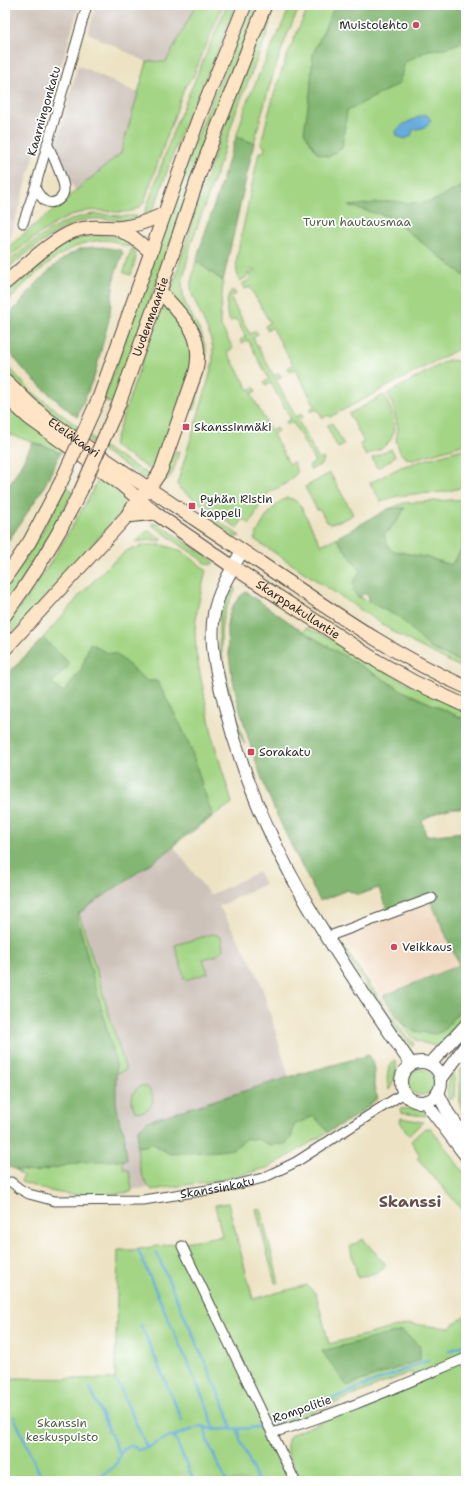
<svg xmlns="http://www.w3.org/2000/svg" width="471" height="1486" viewBox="0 0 471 1486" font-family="'Shantell Sans',sans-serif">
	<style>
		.built { fill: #efd6bc }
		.industrial { fill: #cdc2b9 }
		.green { fill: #a3d584; stroke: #678058 }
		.forest { fill: #82b672; stroke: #56704e }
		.water { fill: #68acde; stroke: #4a6c84 }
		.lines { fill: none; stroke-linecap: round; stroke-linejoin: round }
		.stream { stroke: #68acde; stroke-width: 2.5 }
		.minor-casing { stroke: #484742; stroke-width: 11 }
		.tertiary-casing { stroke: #484742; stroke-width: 14 }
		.secondary-casing { stroke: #484742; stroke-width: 15 }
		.minor { stroke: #fff; stroke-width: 9 }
		.tertiary { stroke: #fff; stroke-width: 12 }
		.secondary { stroke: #ffe4c6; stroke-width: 13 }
		.secondary-bridge-casing { stroke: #484742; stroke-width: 15; stroke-linecap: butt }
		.secondary-bridge { stroke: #ffe4c6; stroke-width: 13 }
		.poi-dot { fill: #d1495b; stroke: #fff; stroke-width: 1.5 }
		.labels { text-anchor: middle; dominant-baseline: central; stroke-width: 3.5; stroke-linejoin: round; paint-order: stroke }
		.poi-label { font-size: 12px; fill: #2b2b2b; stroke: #fff; text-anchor: start }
		.street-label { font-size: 12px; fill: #2b2b2b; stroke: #fff }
		.park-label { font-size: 12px; fill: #4f5e46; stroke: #fff }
		.district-label { font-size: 16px; font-weight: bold; fill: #695048; stroke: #fff }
	</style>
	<rect width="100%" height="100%" fill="#fff"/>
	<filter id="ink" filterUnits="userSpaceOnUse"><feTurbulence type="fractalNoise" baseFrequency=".025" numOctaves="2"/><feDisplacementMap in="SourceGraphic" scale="8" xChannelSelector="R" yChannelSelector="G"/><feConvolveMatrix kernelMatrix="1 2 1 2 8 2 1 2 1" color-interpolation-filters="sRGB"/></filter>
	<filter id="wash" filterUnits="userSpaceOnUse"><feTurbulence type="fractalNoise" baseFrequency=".012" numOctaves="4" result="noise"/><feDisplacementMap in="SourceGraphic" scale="16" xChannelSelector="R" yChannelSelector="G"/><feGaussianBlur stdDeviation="0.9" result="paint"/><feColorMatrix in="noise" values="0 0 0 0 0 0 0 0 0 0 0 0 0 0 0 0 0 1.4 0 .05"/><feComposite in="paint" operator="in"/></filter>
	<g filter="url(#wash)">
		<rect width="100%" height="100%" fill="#ede3c4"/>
		<path class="built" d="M432 903 459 965 383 996 343 937Z"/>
		<g class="industrial">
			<path d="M5 5H79L7 248 5 247Z"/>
			<path d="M96 5H193L195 6 166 63 150 61 147 62 88 33Z"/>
			<path d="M78 65 138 93 121 153 76 193 57 152 56 145Z"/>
			<path d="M174 847 210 895 259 872 265 884 219 906 248 956 260 980 291 1084 140 1129 148 1188 127 1190 112 1075 126 1070 79 913Z"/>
		</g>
		<g class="green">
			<path d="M194 5H223L192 79 185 86 144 202C132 220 106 208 87 211 58 216 28 243 5 260V247L7 248 121 153 147 62 150 61 166 62 195 7Z"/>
			<path d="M227 5H236L216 56 180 135 155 206 152 211 143 218 174 129Z"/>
			<path d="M251 5H259L226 88 113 404 104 400 195 141Z"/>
			<path d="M271 5H274L267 34 235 114 219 166 191 244 182 283 183 296 185 303 202 335 206 350 205 368 194 410 190 408 202 367 174 298 172 288 201 193 229 113Z"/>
			<path d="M291 5H301C279 47 266 97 254 143L236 137 248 99Z"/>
			<path d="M310 5H466V345L345 409 330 417 328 415 323 418 317 409 311 412 310 409 315 406 295 369 290 372 288 368 293 365 272 327 267 330 265 326 270 323 250 287 245 289 242 284 249 280 251 273 255 271 254 269 250 270 247 277 240 281C236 273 236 266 237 256L259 152H264L265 147 261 144C272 96 287 49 310 5Z"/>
			<path d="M95 214 120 216H137L138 218C126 224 104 217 89 219 64 223 26 254 5 270V264C32 244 60 217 95 214Z"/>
			<path d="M97 235 119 237 129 241V246C124 248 118 242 112 241 107 240 101 240 96 241 65 243 24 282 5 306V296C23 279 45 254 67 243 77 238 87 236 97 235Z"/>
			<path d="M134 247 136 258 131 275 124 273V271L132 248Z"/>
			<path d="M196 261 223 281 220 320V324L233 348 227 352 249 390 254 387 256 391 251 394 271 431 276 428 278 431 273 434 289 464 294 462 297 473 284 485 269 492 263 499 250 524 243 519 237 528 180 489 177 484 206 389 213 362V349L210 336 191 292V282Z"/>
			<path d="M231 291H234L236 294 230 297 250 334 256 331 258 334 253 338 274 376 279 373 281 377 276 380 296 417 301 414 303 417 298 420 319 460 323 458 324 459 322 464 312 469H310L309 466 315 462 293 422 287 425 286 422 291 419 271 383 266 385 264 382 269 379 248 340 242 343 240 340 246 337 236 319 230 321C225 315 226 297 231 291Z"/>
			<path d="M163 300 189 336 194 363 154 472 113 446Z"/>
			<path d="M448 360 466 362V444L414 459 405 458 400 452 396 440 398 428 392 403 387 394Z"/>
			<path d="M5 363 31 391 111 452 151 476 145 478 142 477 64 424 46 410 7 373 5 370Z"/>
			<path d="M384 395C391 407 400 431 388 443 383 449 372 452 366 456L360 444 364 442 349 414Z"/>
			<path d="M5 402 62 449 60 454 53 449 5 433Z"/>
			<path d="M332 423 344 445 338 448 327 426Z"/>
			<path d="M391 449 395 456C390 461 384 465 377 468L372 458Z"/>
			<path d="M462 449H466V485C439 499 409 488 381 502L370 483 401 467Z"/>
			<path d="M175 451 179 452C176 461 174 476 166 480L165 479 166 471Z"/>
			<path d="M330 473 353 514 348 518 330 524 327 522 320 510H317L305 487Z"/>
			<path d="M100 475 130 496 131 501 5 642V627L29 595 56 554 91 494Z"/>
			<path d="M66 486 73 492 36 560 5 605V589L40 536Z"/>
			<path d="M286 498C293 498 296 501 300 505L321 545 336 538 361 571 356 588 357 596 399 617 430 648 466 664V670L413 643 394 632 254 539C262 523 270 507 286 498Z"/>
			<path d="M466 499V545L464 546 451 565 429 558 389 550 383 535 398 520 404 508 388 509 404 503Z"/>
			<path d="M215 519 240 536C229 540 221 528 213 521Z"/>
			<path d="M152 523 160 525 212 560 214 563 209 565 152 525Z"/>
			<path d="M147 531H149L162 539 161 541 151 540 136 542V541Z"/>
			<path d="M146 545H162L182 551 206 570 197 610 195 629 196 653 213 739 232 803 79 913 126 1070 112 1075 124 1170H129L132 1189 131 1192C107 1195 73 1197 50 1191 40 1189 31 1185 21 1182L23 1177H24L5 1161V677L43 638 80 595 108 566 128 550Z"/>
			<path d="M234 587 235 591C229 602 223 612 222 625 217 657 236 712 245 745 242 739 239 734 237 728 226 701 204 606 234 587Z"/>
			<path d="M307 628 328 637 376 667 466 712V720L403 691 302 631Z"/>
			<path d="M213 934 217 935 221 938 223 949 217 955 203 959 208 973 185 980 175 945Z"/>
			<path d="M340 942 405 1035 414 1043 412 1046 398 1032 338 943Z"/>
			<path d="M466 1002V1021L440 1049C433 1044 424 1044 416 1040 409 1035 404 1027 399 1020L413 1031H443Z"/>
			<path d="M370 1060 326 1129 328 1132 270 1167 226 1179 152 1190C140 1180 139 1163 137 1147Z"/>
			<path d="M396 1060C397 1071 395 1081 389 1090 386 1080 386 1066 396 1060Z"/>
			<path d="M466 1065V1116L462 1110 460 1103V1071Z"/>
			<circle cx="421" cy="1082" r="13"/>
			<path d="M453 1072 455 1077 454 1097 449 1100C446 1092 447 1079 453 1072Z"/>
			<path d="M141 1086C150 1086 153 1093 153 1101 150 1110 144 1114 135 1111 130 1102 131 1091 141 1086Z"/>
			<path d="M411 1108 421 1109 428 1114 425 1116 401 1113 400 1109Z"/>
			<path d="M401 1118 423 1122 409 1135 406 1132 400 1121Z"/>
			<path d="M425 1128H431L466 1176V1214L417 1158 420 1155 411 1141 414 1138Z"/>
			<path d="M228 1203 253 1299 307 1285 316 1294 329 1344 409 1324 450 1328 466 1314V1481H301C294 1466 279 1448 292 1434L418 1382 410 1372 284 1424 271 1437 293 1481H5V1378L115 1379 118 1250H133L222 1236 215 1205Z"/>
			<path d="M260 1208 279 1282 275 1283 256 1209Z"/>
			<path d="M363 1239 386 1265 378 1272 358 1278 350 1247Z"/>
		</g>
		<g class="forest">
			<path d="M335 5H466V41L442 49 429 50 405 62 399 84 347 111 342 147 329 157 317 153 304 132 310 93 313 54Z"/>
			<path d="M236 137 254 143 223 281 196 261Z"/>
			<path d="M466 179V277L389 217 349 206 393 201 408 203 430 202 459 188Z"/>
			<path d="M102 247 121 250 123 253 115 274 109 319 95 374 77 417C58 402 14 366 7 345 4 337 3 325 7 318 9 313 15 308 19 304 36 284 55 260 80 249 86 247 95 247 102 247Z"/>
			<path d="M33 443 53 449 60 454 43 489 5 546V493Z"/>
			<path d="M405 508 398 520 384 535 390 550 429 558 451 565 464 546 466 545V664L430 648 399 617 367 601 369 597 364 593 360 598 357 596 352 590 355 588 352 584 361 571 336 538 388 509Z"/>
			<path d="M246 592 302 631 403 691 466 720V799L463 808C447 807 434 813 422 821L426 836 463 832 466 839V1002L443 1031 435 1034 413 1031 399 1020 383 996 459 965 428 895 387 911 379 888 358 895 347 890 320 901C300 864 281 826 265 787 249 744 232 691 228 646 227 638 226 628 228 619 230 609 237 597 246 592Z"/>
			<path d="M43 638 70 664 52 683 63 693 81 670 90 643 105 652 116 654 147 681H157C167 700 178 719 187 739 197 763 202 790 213 815L176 841 174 847 79 913 77 917 116 1064V1102L120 1124 124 1131 127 1160 82 1162 35 1172 18 1170 5 1166V896L7 895 5 891V677Z"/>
			<path d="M369 1055C378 1068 374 1071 374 1084 374 1089 376 1094 378 1098L356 1116 328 1132 314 1116 294 1125 291 1139 285 1144 270 1145 257 1139H245L234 1149 219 1151 170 1154 153 1144 137 1147 138 1129 148 1121 289 1077Z"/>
			<path d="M402 1331 420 1346V1360L347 1386 322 1351Z"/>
		</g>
		<path class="water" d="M423 115H427L431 120 426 127 413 130 411 136 405 139 397 136 396 131 404 124Z"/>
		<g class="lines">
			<g class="stream">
				<path d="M138 1250 207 1407 215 1430"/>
				<path d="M156 1252 227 1412 232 1430"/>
				<path d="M141 1325 182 1420"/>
				<path d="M449 1351 466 1344"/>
				<path d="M118 1383 147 1448"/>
				<path d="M90 1388 119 1453"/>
				<path d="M14 1417 43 1481"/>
				<path d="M276 1421 429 1360"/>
				<path d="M205 1427 207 1440 226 1481"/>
				<path d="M238 1430 240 1440 258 1481"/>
				<path d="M174 1436 194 1481"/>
				<path d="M93 1481C99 1477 106 1473 112 1468 123 1459 114 1453 132 1445L138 1450 147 1448 162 1440 202 1426C214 1431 216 1429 227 1429 240 1429 251 1429 263 1426"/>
			</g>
		</g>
	</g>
	<g filter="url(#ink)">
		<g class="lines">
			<g class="minor-casing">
				<g id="minor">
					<path d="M35 188C38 193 41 198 45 201 54 206 65 198 64 188 63 177 52 154 47 143"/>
					<path d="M23 223 35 188 87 5"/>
					<path d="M327 937 432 898"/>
					<path id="s1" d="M11 1182 20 1189 29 1194 55 1201 143 1200 227 1187 263 1178 296 1162 404 1093"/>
					<path d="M182 1246 272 1433C338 1414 402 1385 466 1358"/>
					<path d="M272 1433 295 1481"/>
				</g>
			</g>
			<g class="tertiary-casing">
				<g id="tertiary">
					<path d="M242 551C231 571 218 591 214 614 209 644 217 674 224 703 242 774 271 842 307 904 339 959 376 1012 411 1064"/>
					<circle cx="421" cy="1082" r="20"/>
					<path d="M430 1064 466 1025"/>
					<path d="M441 1079 466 1045"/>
					<path d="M438 1093 448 1113 466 1138"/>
					<path d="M425 1102 466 1156"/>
				</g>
			</g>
			<g class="secondary-casing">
				<g id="secondary">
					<path d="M116 228 134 238 151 252"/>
					<path d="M5 283C24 267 51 240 74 231 91 225 101 228 117 228 134 227 149 221 164 214"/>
					<path id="s2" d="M5 380 31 405 46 418C117 469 190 515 262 564 328 608 393 655 466 687"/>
					<path id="s3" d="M5 396 29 418 122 485 155 513 233 567 377 661 414 682 466 706"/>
					<path d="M99 398 199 117 245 5"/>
					<path id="s4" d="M118 406 160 291 199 175 265 5"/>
					<path d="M127 516 155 513"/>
					<path d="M5 578 30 541 61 482"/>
					<path d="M5 615C34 576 59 534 81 490"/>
					<path d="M5 649 127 516C136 499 153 487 161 470L196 371C204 332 183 318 160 291"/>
				</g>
			</g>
			<use href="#minor" class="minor"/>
			<use href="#tertiary" class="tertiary"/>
			<use href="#secondary" class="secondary"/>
			<g class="secondary-bridge-casing">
				<g id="secondary-bridge">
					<path d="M61 482 99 398"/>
					<path d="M81 490 118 406"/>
				</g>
			</g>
			<use href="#secondary-bridge" class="secondary-bridge"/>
		</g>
	</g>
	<g class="poi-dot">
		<circle cx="416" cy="25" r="4"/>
		<rect x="182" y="423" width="8" height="8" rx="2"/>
		<rect x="188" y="502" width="8" height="8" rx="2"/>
		<rect x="247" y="748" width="8" height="8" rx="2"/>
		<circle cx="394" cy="947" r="4"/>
	</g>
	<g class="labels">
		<g class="poi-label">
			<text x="408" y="25" text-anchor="end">Muistolehto</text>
			<text x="194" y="427">Skanssinmäki</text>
			<text x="200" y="499">Pyhän Ristin<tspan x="200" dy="14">kappeli</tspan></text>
			<text x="259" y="752">Sorakatu</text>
			<text x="402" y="947">Veikkaus</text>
		</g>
		<g class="street-label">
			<text transform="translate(44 111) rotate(-74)">Kaarningonkatu</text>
			<text stroke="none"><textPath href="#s4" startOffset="95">Uudenmaantie</textPath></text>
			<text stroke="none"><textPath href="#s2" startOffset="90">Eteläkaari</textPath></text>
			<text stroke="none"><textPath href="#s3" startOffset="363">Skarppakullantie</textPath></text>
			<text stroke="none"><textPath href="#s1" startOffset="212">Skanssinkatu</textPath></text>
			<text transform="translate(302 1409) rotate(-19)">Rompolitie</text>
		</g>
		<g class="park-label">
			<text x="357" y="222">Turun hautausmaa</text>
			<text x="62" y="1423">Skanssin<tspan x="62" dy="14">keskuspuisto</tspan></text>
		</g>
		<g class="district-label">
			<text x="410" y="1201">Skanssi</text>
		</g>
	</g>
	<rect width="471" height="1486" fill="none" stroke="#fff" stroke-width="20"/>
</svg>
